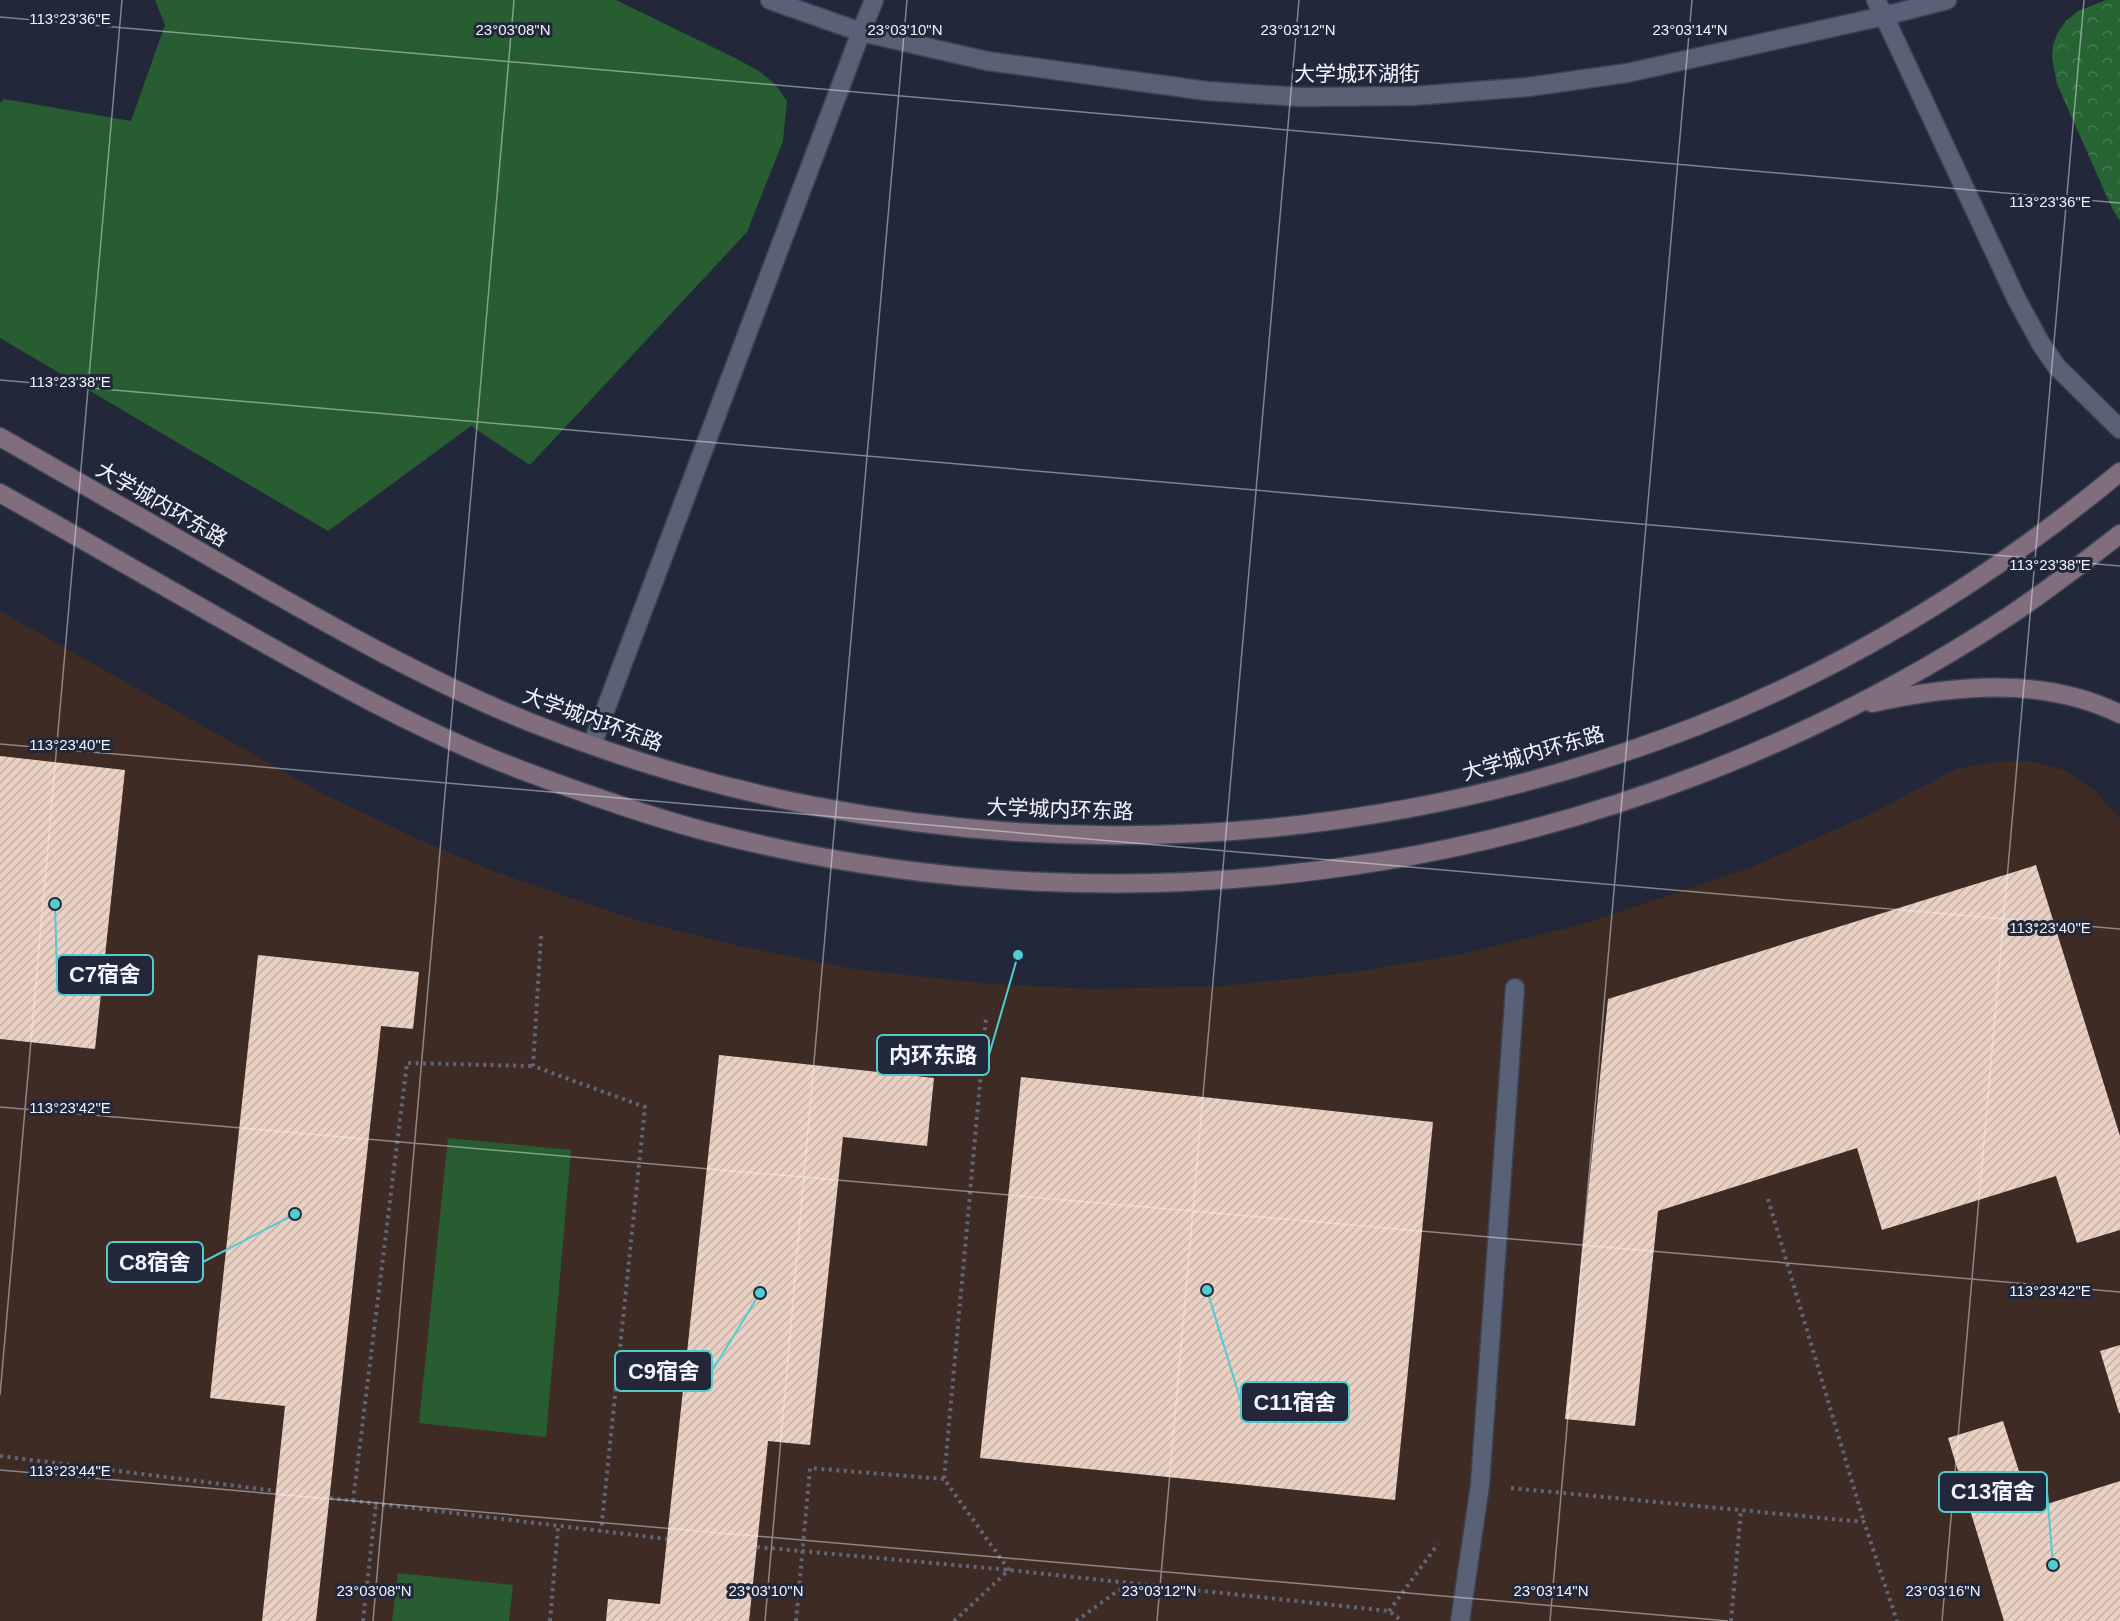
<svg xmlns="http://www.w3.org/2000/svg" width="2120" height="1621" viewBox="0 0 2120 1621" font-family="Arial,'Noto Sans SC',sans-serif">
	<style>
		.education { fill: #3e2c24 }
		.forest { fill: url(#forest-crowns) }
		.pitch { fill: #285d31 }
		.building { fill: url(#building-hatch) }
		.lines { fill: none; stroke-linecap: round; stroke-linejoin: round }
		.service-casing { stroke: #3d4352; stroke-width: 21 }
		.minor-casing { stroke: #3d4352; stroke-width: 21 }
		.tertiary-casing { stroke: #3d4352; stroke-width: 21 }
		.secondary-casing { stroke: #3d4352; stroke-width: 21 }
		.path { stroke: #616676; stroke-width: 4; stroke-dasharray: 3 4.5; stroke-linecap: butt }
		.service { stroke: #586175; stroke-width: 18 }
		.minor { stroke: #586175; stroke-width: 18 }
		.tertiary { stroke: #586175; stroke-width: 18 }
		.secondary { stroke: #806e7c; stroke-width: 18 }
		.ticks { fill: none; stroke: #f0f4fe; stroke-width: 1.5; stroke-opacity: 0.45 }
		.labels { text-anchor: middle; dominant-baseline: central; stroke-width: 6; stroke-linejoin: round; paint-order: stroke }
		.street-label { font-size: 21px; fill: #f0f4fe; stroke: #22283a }
		.ticks-label { font-size: 15px; text-anchor: middle; fill: #f0f4fe; stroke: #22283a; stroke-width: 6; stroke-linejoin: round; paint-order: stroke }
		.leader { fill: none; stroke: #51ccd1; stroke-width: 2 }
		.callout-dot { fill: #51ccd1; stroke: #22283a; stroke-width: 2 }
		.callout { fill: #22283a; stroke: #51ccd1; stroke-width: 2 }
		.callout-label { font-size: 22px; text-anchor: middle; font-weight: bold; fill: #f0f4fe }
	</style>
	<defs>
		<pattern id="forest-crowns" width="20" height="18" patternUnits="userSpaceOnUse" patternTransform="scale(1.5)"><rect width="20" height="18" fill="#276433"/><path d="M2 6a3 3 0 1 1 6 0M12 15a3 3 0 1 1 6 0" fill="none" stroke="#477b52"/></pattern>
		<pattern id="building-hatch" width="6" height="6" patternUnits="userSpaceOnUse" patternTransform="scale(1.5)"><rect width="6" height="6" fill="#ebd1c4"/><path d="M-1 1l2-2M0 6l6-6M5 7l2-2" fill="none" stroke="#c2afa6"/></pattern>
	</defs>
	<rect width="100%" height="100%" fill="#22283a"/>
	<path class="education" d="M0 611 323 794 424 842 495 872 636 920 734 945 853 969 978 983 1093 989 1224 986 1347 973 1458 955 1580 925 1750 868 1870 814 1956 769 1994 762 2029 761 2064 770 2093 789 2120 818V1621H0Z"/>
	<path class="forest" d="M2106 0H2120V221L2112 208 2057 84 2052 57 2053 45 2058 32 2066 21 2078 11Z"/>
	<g class="pitch">
		<path d="M155 0H616L735 58 759 71 775 84 787 101 783 141 747 232 530 465 471 426 328 531 0 338V103L4 99 131 121 165 25Z"/>
		<path d="M448 1138 571 1150 546 1437 419 1423Z"/>
		<path d="M398 1573 513 1585 509 1621H392Z"/>
	</g>
	<g class="building">
		<path d="M0 756 125 770 95 1049 0 1039Z"/>
		<path d="M2036 865 2120 1136V1230L2077 1243 2056 1176 1882 1230 1857 1148 1658 1211 1635 1426 1565 1419 1608 999Z"/>
		<path d="M258 955 419 972 413 1029 381 1026 316 1621H262L285 1406 210 1398Z"/>
		<path d="M719 1055 934 1078 927 1146 843 1137 810 1445 768 1441 749 1621H606L608 1599 660 1604Z"/>
		<path d="M1021 1077 1433 1122 1395 1500 980 1458Z"/>
		<path d="M2120 1345V1413H2119L2100 1351Z"/>
		<path d="M2003 1421 2031 1509 2120 1481V1621H2004L1948 1438Z"/>
	</g>
	<g class="lines">
		<g class="service-casing">
			<g id="service">
				<path d="M1876 0 1884 16"/>
				<path d="M861 32 874 0"/>
				<path d="M1460 1621 1480 1485 1515 988"/>
			</g>
		</g>
		<g class="minor-casing">
			<path id="minor" d="M592 745 861 32"/>
		</g>
		<g class="tertiary-casing">
			<g id="tertiary">
				<path d="M770 0 861 32 987 61 1207 91 1301 97 1413 96 1528 87 1627 73 1884 16 1947 0"/>
				<path d="M1884 16 2017 300 2041 344 2057 367 2120 429"/>
			</g>
		</g>
		<g class="secondary-casing">
			<g id="secondary">
				<path d="M0 437C83 485 167 532 250 580 340 631 431 682 527 721 902 872 1321 873 1697 726 1850 666 1993 577 2120 472"/>
				<path d="M0 493C80 538 160 584 239 629 329 680 420 731 516 768 577 791 638 813 701 830 1147 948 1625 868 2009 616 2048 590 2084 562 2120 534"/>
				<path d="M1872 703C1954 685 2042 676 2120 714"/>
			</g>
		</g>
		<g class="path">
			<path d="M541 936 533 1066 645 1107 601 1531"/>
			<path d="M1768 1199 1864 1522"/>
			<path d="M0 1456 276 1491"/>
			<path d="M1511 1488 1864 1522 1897 1621"/>
			<path d="M330 1498 667 1539"/>
			<path d="M353 1501 407 1063 532 1066"/>
			<path d="M757 1547 1009 1570 1389 1611 1402 1621"/>
			<path d="M1389 1611 1438 1544"/>
			<path d="M363 1621 376 1504"/>
			<path d="M550 1621 558 1527"/>
			<path d="M796 1621 810 1468 944 1479"/>
			<path d="M954 1621 1009 1570 944 1479 986 1017"/>
			<path d="M1076 1621 1126 1585"/>
			<path d="M1731 1621 1741 1510"/>
		</g>
		<use href="#service" class="service"/>
		<use href="#minor" class="minor"/>
		<use href="#tertiary" class="tertiary"/>
		<use href="#secondary" class="secondary"/>
	</g>
	<path class="ticks" d="M0 17 2120 203M0 380 2120 566M0 744 2120 929M0 1107 2120 1292M0 1395 122 0M0 1470 1728 1621M373 1621 514 0M765 1621 907 0M1157 1621 1299 0M1550 1621 1692 0M1942 1621 2084 0"/>
	<g class="labels">
		<g class="street-label">
			<text x="1357" y="73">大学城环湖街</text>
			<text transform="translate(162 504) rotate(30)">大学城内环东路</text>
			<text transform="translate(593 719) rotate(20)">大学城内环东路</text>
			<text transform="translate(1533 753) rotate(-16)">大学城内环东路</text>
			<text transform="translate(1060 809) rotate(2)">大学城内环东路</text>
		</g>
	</g>
	<g class="ticks-label">
		<text x="70" y="24">113°23'36"E</text>
		<text x="513" y="35">23°03'08"N</text>
		<text x="905" y="35">23°03'10"N</text>
		<text x="1298" y="35">23°03'12"N</text>
		<text x="1690" y="35">23°03'14"N</text>
		<text x="2050" y="207">113°23'36"E</text>
		<text x="70" y="387">113°23'38"E</text>
		<text x="2050" y="570">113°23'38"E</text>
		<text x="70" y="750">113°23'40"E</text>
		<text x="2050" y="933">113°23'40"E</text>
		<text x="70" y="1113">113°23'42"E</text>
		<text x="2050" y="1296">113°23'42"E</text>
		<text x="70" y="1476">113°23'44"E</text>
		<text x="374" y="1596">23°03'08"N</text>
		<text x="766" y="1596">23°03'10"N</text>
		<text x="1159" y="1596">23°03'12"N</text>
		<text x="1551" y="1596">23°03'14"N</text>
		<text x="1943" y="1596">23°03'16"N</text>
	</g>
	<path class="leader" d="M55 904L57 975M1018 955L989 1055M295 1214L203 1262M760 1293L712 1371M1207 1290L1241 1402M2053 1565L2047 1492"/>
	<g class="callout-dot">
		<circle cx="55" cy="904" r="6"/>
		<circle cx="1018" cy="955" r="6"/>
		<circle cx="295" cy="1214" r="6"/>
		<circle cx="760" cy="1293" r="6"/>
		<circle cx="1207" cy="1290" r="6"/>
		<circle cx="2053" cy="1565" r="6"/>
	</g>
	<g class="callout">
		<rect x="57" y="955" width="96" height="40" rx="6"/>
		<rect x="877" y="1035" width="112" height="40" rx="6"/>
		<rect x="107" y="1242" width="96" height="40" rx="6"/>
		<rect x="615" y="1351" width="97" height="40" rx="6"/>
		<rect x="1241" y="1382" width="108" height="40" rx="6"/>
		<rect x="1939" y="1472" width="108" height="40" rx="6"/>
	</g>
	<g class="callout-label">
		<text x="105" y="982">C7宿舍</text>
		<text x="933" y="1063">内环东路</text>
		<text x="155" y="1270">C8宿舍</text>
		<text x="664" y="1379">C9宿舍</text>
		<text x="1295" y="1410">C11宿舍</text>
		<text x="1993" y="1499">C13宿舍</text>
	</g>
</svg>
